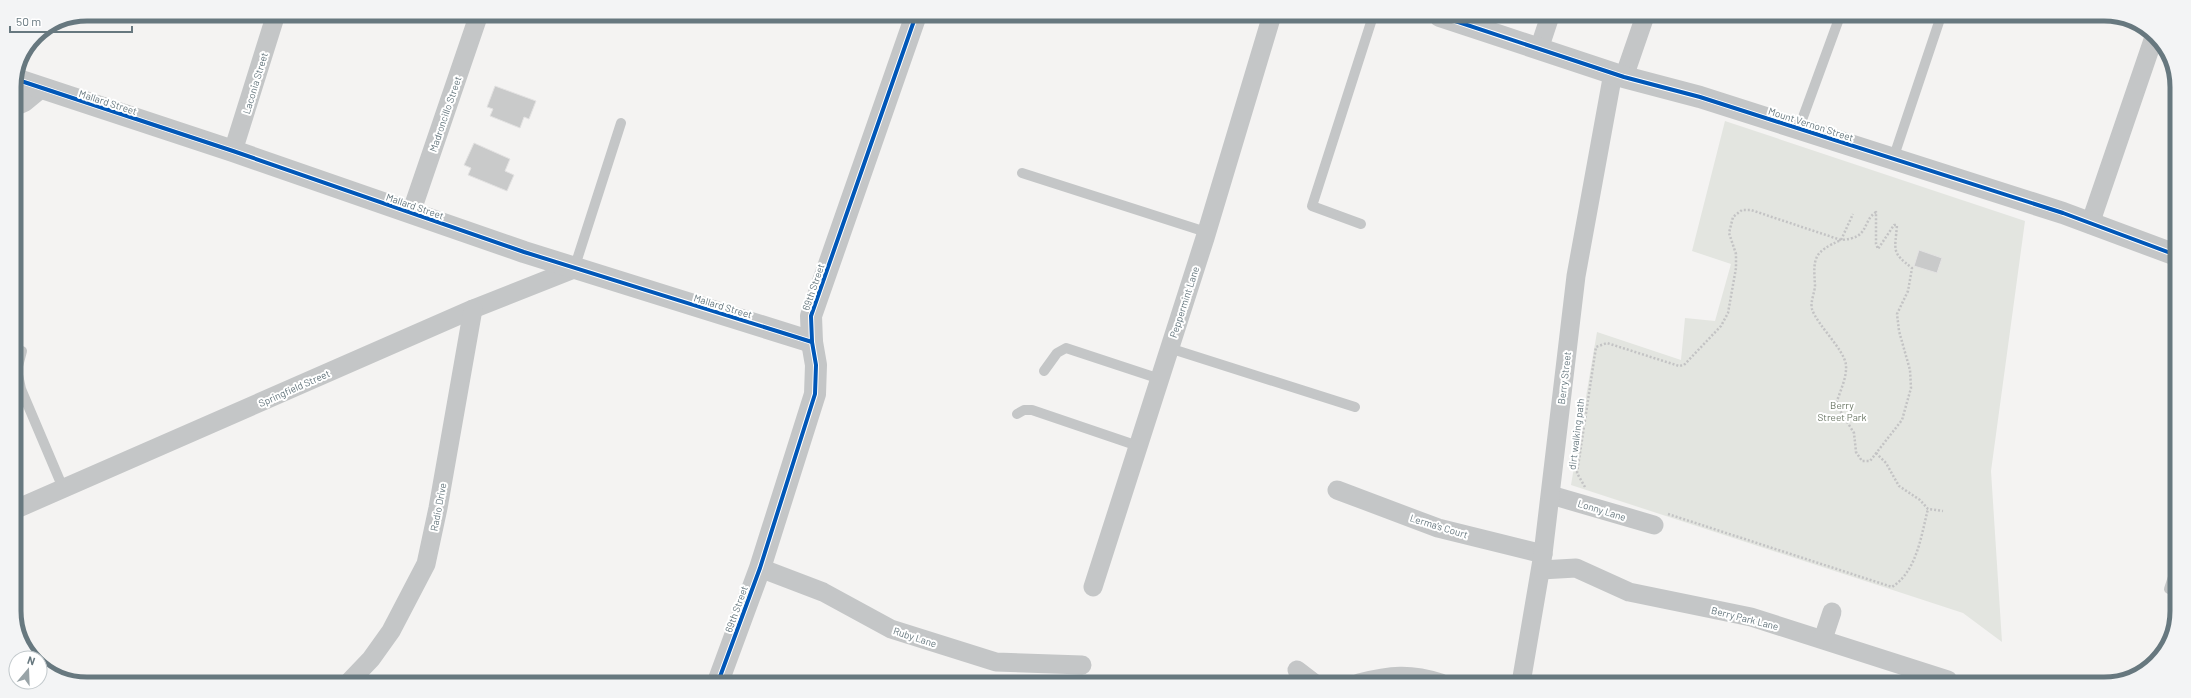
<svg xmlns="http://www.w3.org/2000/svg" width="2191" height="698" viewBox="0 0 2191 698" font-family="Barlow,sans-serif">
	<style>
		.green { fill: #e3e5e0 }
		.building { fill: #c9caca; stroke: #e3e2e2 }
		.lines { fill: none; stroke-linecap: round; stroke-linejoin: round }
		.path { stroke: #c3c3c4; stroke-width: 2.5; stroke-dasharray: 2 2; stroke-linecap: butt }
		.service { stroke: #c4c6c7; stroke-width: 10 }
		.minor { stroke: #c4c6c7; stroke-width: 19 }
		.tertiary { stroke: #c4c6c7; stroke-width: 22 }
		.cycleway-casing { stroke: #fff; stroke-width: 6 }
		.cycleway { stroke: #0057b8; stroke-width: 4 }
		.labels { text-anchor: middle; dominant-baseline: central; stroke-width: 4; stroke-linejoin: round; paint-order: stroke }
		.street-label { font-size: 10px; fill: #67787f; stroke: #fff }
		.park-label { font-size: 10px; fill: #6b7765; stroke: #fff }
		.rim { fill: none; stroke: #67787f; stroke-width: 5 }
	</style>
	<rect width="100%" height="100%" fill="#f4f3f2"/>
	<path class="green" d="M1725 121 2025 221 1991 471 2002 642 1963 613 1571 485 1597 332 1681 360 1685 318 1715 321 1731 264 1692 251Z"/>
	<g class="building">
		<path d="M495 86 536 101 529 119 524 117 520 128 490 116 493 109 487 107Z"/>
		<path d="M474 143 510 159 505 171 514 175 507 191 468 175 471 168 464 165Z"/>
		<path d="M1919 250 1942 258 1937 273 1914 266Z"/>
	</g>
	<g class="lines">
		<g class="path">
			<path d="M1876 453 1886 463 1899 486 1920 500 1928 509 1943 511"/>
			<path d="M1585 487 1577 473 1596 347 1607 343 1679 366 1684 365 1721 326 1728 313 1736 268V254L1729 233 1733 217 1742 210H1751L1841 240C1871 238 1861 222 1876 212V244L1878 249 1894 225H1897C1895 251 1891 252 1912 268L1908 291 1897 314 1899 331 1910 370 1911 388 1902 420 1870 461H1862L1856 452 1854 433 1836 404C1840 391 1847 378 1846 365 1844 349 1817 325 1812 309 1810 302 1815 292 1815 285 1813 257 1814 252 1841 240L1853 214"/>
			<path d="M1668 514 1892 587C1917 571 1921 536 1928 509"/>
		</g>
		<g class="service">
			<path d="M1799 128 1840 16"/>
			<path d="M1893 159 1941 16"/>
			<path d="M1022 173 1206 232"/>
			<path d="M1361 224 1312 206 1373 16"/>
			<path d="M574 269 621 123"/>
			<path d="M1169 348 1355 407"/>
			<path d="M22 351 17 370 21 389 63 488"/>
			<path d="M1044 371 1057 353 1066 348 1160 379"/>
			<path d="M1017 414 1024 410H1032L1138 446"/>
			<path d="M2175 591 2169 589 2175 571"/>
		</g>
		<g class="minor">
			<path d="M1539 49 1550 16"/>
			<path d="M1624 77 1645 16"/>
			<path d="M14 107 25 102 42 88"/>
			<path d="M233 151 276 14"/>
			<path d="M411 213 479 14"/>
			<path d="M2090 224 2154 37"/>
			<path d="M1337 490 1438 528 1543 554"/>
			<path d="M1551 495 1654 525"/>
			<path d="M14 510 473 309 574 269"/>
			<path d="M760 568 823 592 891 629 996 662 1082 665"/>
			<path d="M1541 570 1576 568 1629 592 1751 617 1948 680"/>
			<path d="M1093 587 1205 238 1272 15"/>
			<path d="M1823 639 1832 612"/>
			<path d="M1297 670 1314 683"/>
			<path d="M349 682 371 659 391 631 426 564 438 508 473 309"/>
			<path d="M1359 683C1390 675 1410 673 1441 683"/>
			<path d="M1521 683 1543 554 1576 276 1613 73"/>
		</g>
		<g class="tertiary">
			<path d="M1440 16 1624 77 1700 97 2063 213 2176 255"/>
			<path d="M15 79 233 151 524 252 812 342"/>
			<path d="M718 682 760 568 815 394 816 365 812 342 811 316 916 15"/>
		</g>
		<g class="cycleway-casing">
			<g id="cycleway">
				<path d="M1440 16 1624 77 1700 97 2063 213 2176 255"/>
				<path d="M15 79 233 151 524 252 812 342"/>
				<path d="M718 682 760 568 815 394 816 365 812 342 811 316 916 15"/>
			</g>
		</g>
		<use href="#cycleway" class="cycleway"/>
	</g>
	<g class="labels">
		<g class="street-label">
			<text transform="translate(255 83) rotate(-73)">Laconia Street</text>
			<text transform="translate(108 102) rotate(18)">Mallard Street</text>
			<text transform="translate(445 114) rotate(-71)">Madroncillo Street</text>
			<text transform="translate(1811 124) rotate(18)">Mount Vernon Street</text>
			<text transform="translate(415 206) rotate(19)">Mallard Street</text>
			<text transform="translate(813 287) rotate(-71)">69th Street</text>
			<text transform="translate(1184 302) rotate(-72)">Peppermint Lane</text>
			<text transform="translate(723 306) rotate(17)">Mallard Street</text>
			<text transform="translate(1564 378) rotate(-83)">Berry Street</text>
			<text transform="translate(294 388) rotate(-24)">Springfield Street</text>
			<text transform="translate(1576 434) rotate(-83)">dirt walking path</text>
			<text transform="translate(438 507) rotate(-79)">Radio Drive</text>
			<text transform="translate(1602 510) rotate(17)">Lonny Lane</text>
			<text transform="translate(1439 526) rotate(17)">Lerma's Court</text>
			<text transform="translate(736 609) rotate(-70)">69th Street</text>
			<text transform="translate(1745 618) rotate(14)">Berry Park Lane</text>
			<text transform="translate(915 637) rotate(18)">Ruby Lane</text>
		</g>
		<g class="park-label">
			<text x="1842" y="405">Berry<tspan x="1842" dy="12">Street Park</tspan></text>
		</g>
	</g>
	<path d="M0 0H2191V698H0ZM87 21H2104A66 66 0 0 1 2170 87V611A66 66 0 0 1 2104 677H87A66 66 0 0 1 21 611V87A66 66 0 0 1 87 21Z" fill="#f3f4f5" fill-rule="evenodd"/>
	<path class="rim" d="M87 21H2104A66 66 0 0 1 2170 87V611A66 66 0 0 1 2104 677H87A66 66 0 0 1 21 611V87A66 66 0 0 1 87 21Z"/>
	<g transform="translate(28 670) rotate(19)"><circle r="19" fill="#ffffff" stroke="#c2c9cc"/>
	<path d="M0-3L7 15L0 10L-7 15Z" fill="#98a3a7"/>
	<text y="-6" font-size="11" font-weight="bold" text-anchor="middle" fill="#67787f">N</text>
	</g>
	<path d="M10 26v6h122v-6" fill="none" stroke="#67787f" stroke-width="2"/>
	<text x="16" y="26" font-size="12" fill="#67787f" stroke="#ffffff" stroke-width="3" paint-order="stroke">50 m</text>
</svg>
